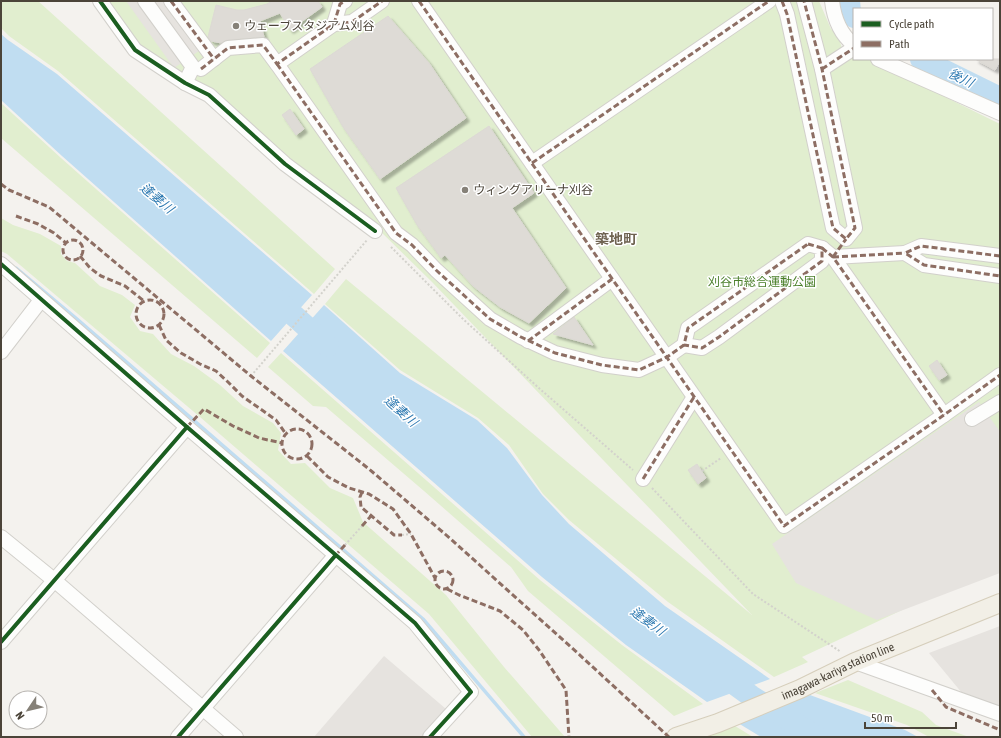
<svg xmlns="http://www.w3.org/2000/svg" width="1001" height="738" viewBox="0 0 1001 738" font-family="'Asap Condensed','Noto Sans JP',sans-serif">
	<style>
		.green { fill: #e1eecf }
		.parking { fill: #e6e3df }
		.water { fill: #c0ddf1 }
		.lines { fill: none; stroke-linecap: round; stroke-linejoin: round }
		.stream { stroke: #c0ddf1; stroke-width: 3.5 }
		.river { stroke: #c0ddf1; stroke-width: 22 }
		.building { fill: #dedbd6; stroke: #dcd9d4; filter: url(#shadow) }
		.minor-casing { stroke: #d2d0cb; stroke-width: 16 }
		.major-casing { stroke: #d6cebb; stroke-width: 20 }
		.path { stroke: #d3d2cc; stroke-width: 2; stroke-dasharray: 2 2; stroke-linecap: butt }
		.minor { stroke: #fdfdfc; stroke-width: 14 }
		.major { stroke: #f2efe6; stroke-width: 18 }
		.quiet { stroke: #8d6e63; stroke-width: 3; stroke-dasharray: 6 3; stroke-linecap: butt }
		.cycleway-casing { stroke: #fff; stroke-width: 6 }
		.cycleway { stroke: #1b5e20; stroke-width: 4 }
		.poi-dot { fill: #868178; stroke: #fff; stroke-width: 1.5 }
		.labels { text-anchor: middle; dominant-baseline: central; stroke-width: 3; stroke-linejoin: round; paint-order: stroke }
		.poi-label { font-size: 12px; fill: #4b4439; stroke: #fff; text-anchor: start }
		.park-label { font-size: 12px; fill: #4a7f2a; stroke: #fff }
		.street-label { font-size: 12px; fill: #4b4439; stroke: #fff }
		.water-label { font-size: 13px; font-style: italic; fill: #2e7ab2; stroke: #fff }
		.quarter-label { font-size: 14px; font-weight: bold; fill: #6e6250; stroke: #fff }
	</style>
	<defs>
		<filter id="shadow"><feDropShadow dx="3.5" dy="3.5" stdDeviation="1" flood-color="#0004"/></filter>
	</defs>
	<rect width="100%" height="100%" fill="#f4f2ee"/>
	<g class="green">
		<path d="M1 1H38L335 269 314 294 58 71 9 36 1 28Z"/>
		<path d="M106 1H819L831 29 837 34 846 59 848 60 854 56V59H868L1000 124V564L802 657 808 662 774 677 668 602 569 520 543 494 509 445 478 418 400 370 325 304 346 279 752 615 432 282 378 229 140 48Z"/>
		<path d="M1 103 61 158 270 343 257 358 1 138Z"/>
		<path d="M1 218 13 225 40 234 61 246V254L67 261 75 263 100 286 122 295 135 305 130 317 140 331 153 334 171 354 194 366 220 385 243 406 273 423 281 433 278 450 291 464 305 463 330 488 353 498 363 522 446 595 504 667 565 737H532L429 614 200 417 7 254 1 251Z"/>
		<path d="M281 353 540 580 622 645 703 704 674 716 528 591 511 567 424 491 326 407 313 406 268 367Z"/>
		<path d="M848 680 922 712 936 725 969 737H929L907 725 815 693Z"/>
		<path d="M735 726 753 737H704Z"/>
	</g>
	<g class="parking">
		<path d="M126 1H163L199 51 174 68Z"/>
		<path d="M979 402 1000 432V573L877 620 859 612 796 583 772 544Z"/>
		<path d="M1000 626V707L962 693 929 653Z"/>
		<path d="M384 656 446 709 421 737H314Z"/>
	</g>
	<g class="water">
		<path d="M1 34 8 40 57 74 312 295 271 341 62 156 1 100Z"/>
		<path d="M324 305 400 373 477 420 507 448 542 495 569 524 665 606 770 679 707 702 626 645 542 577 283 351Z"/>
		<path d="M810 695 905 730 918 737H761L738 723Z"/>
	</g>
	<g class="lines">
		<path class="stream" d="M16 268 77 319 423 619 524 737"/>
		<g class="river">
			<path d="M849 1 850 11 854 17"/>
			<path d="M921 59 1000 98"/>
			<path d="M272 296 328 346"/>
			<path d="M718 672 751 696 817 737"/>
		</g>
	</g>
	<g class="building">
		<path d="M272 1H318L322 7 290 30 280 13 260 21 264 37 227 40 221 43 211 41 208 37 216 5 237 10H244L267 4Z"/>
		<path d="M388 16 429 63 466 118 380 179 343 127 310 69Z"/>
		<path d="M975 59H1000V61L995 70Z"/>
		<path d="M290 109 304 129 296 135 282 115Z"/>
		<path d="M489 126 534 193 512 208 566 288 529 323 500 307 473 286 445 255 441 258 417 225 396 188Z"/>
		<path d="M574 317 593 345 553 334Z"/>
		<path d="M937 360 947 375 939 380 929 366Z"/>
		<path d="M697 464 706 478 698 484 688 470Z"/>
	</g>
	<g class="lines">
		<g class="minor-casing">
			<g id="minor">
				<path d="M100 1 135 50 185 83 209 95 285 164 375 231"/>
				<path d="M145 1 193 67 185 83"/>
				<path d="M171 1 214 59"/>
				<path d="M419 1 784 526 944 415 1000 375"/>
				<path d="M782 1 787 14 833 228 846 239 855 228 822 69 804 1"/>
				<path d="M832 1C834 18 840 34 854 45"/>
				<path d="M334 24 340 4 345 1"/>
				<path d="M878 59 1000 113"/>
				<path d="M277 64 396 233 412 245 436 270 490 319 521 337 555 353 602 365 639 370 667 357 684 345"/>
				<path d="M201 69 228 48 263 45 277 64 334 24 352 22 382 1"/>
				<path d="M822 69 854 48"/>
				<path d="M532 163 769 1"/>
				<path d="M808 244 822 248V261L719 337 702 348 684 345 688 328Z"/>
				<path d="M822 248 833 257 944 415"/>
				<path d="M1000 256 921 246 905 253 924 265 1000 276"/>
				<path d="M833 257 905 253"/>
				<path d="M1 264 187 427 415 623 471 692 430 737"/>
				<path d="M528 341 612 279"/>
				<path d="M1 352 41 300"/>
				<path d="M972 419 1000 402"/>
				<path d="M643 479 694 397"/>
				<path d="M1 537 54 580 236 737"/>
				<path d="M1 642 187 427"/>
				<path d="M855 662 1000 714"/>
				<path d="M178 737 335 556"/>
			</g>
		</g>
		<g class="major-casing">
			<g id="major">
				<path id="s1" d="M676 737 718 723 800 689 855 662 1000 603"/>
			</g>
		</g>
		<g class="path">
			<path d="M391 247 464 320 540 389 633 470"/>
			<path d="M251 376 367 240"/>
			<path d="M702 471 721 458"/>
			<path d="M652 488 753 594 841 652"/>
			<path d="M402 535 411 534"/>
			<path d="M345 545 362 526"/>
		</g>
		<use href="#minor" class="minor"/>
		<use href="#major" class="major"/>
		<g class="quiet">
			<path d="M171 1 214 59"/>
			<path d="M419 1 784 526 944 415 1000 375"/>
			<path d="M782 1 787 14 833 228 846 239 855 228 822 69 804 1"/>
			<path d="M334 24 340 4 345 1"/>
			<path d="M277 64 396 233 412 245 436 270 490 319 521 337 555 353 602 365 639 370 667 357 684 345"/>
			<path d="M201 69 228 48 263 45 277 64 334 24 352 22 382 1"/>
			<path d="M822 69 854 48"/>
			<path d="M532 163 769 1"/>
			<path d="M1 184 9 190 49 207 251 376 369 469 445 534 571 647 669 737"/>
			<path d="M16 216 38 224 54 233 66 243"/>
			<circle cx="73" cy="250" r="10"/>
			<path d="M808 244 822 248V261L719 337 702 348 684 345 688 328Z"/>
			<path d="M822 248 833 257 944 415"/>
			<path d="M80 256 90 268 101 276 125 286 144 301"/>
			<path d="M1000 256 921 246 905 253 924 265 1000 276"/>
			<path d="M833 257 905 253"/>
			<path d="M833 257 846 239"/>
			<circle cx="150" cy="314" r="14"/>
			<path d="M159 325 166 340 181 353 200 364 216 371 228 382 242 396 276 420 286 434"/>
			<path d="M528 341 612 279"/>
			<path d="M187 427 204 409 233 426 259 438 282 443"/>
			<circle cx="297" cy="444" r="15"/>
			<path d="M307 456 328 477 349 488 369 494 393 509 411 534 435 578"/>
			<path d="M643 479 694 397"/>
			<path d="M362 492 360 497 361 507 394 535H402"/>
			<path d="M362 526 371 516"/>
			<path d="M335 556 345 545"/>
			<circle cx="444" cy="580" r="9"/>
			<path d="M447 589 459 595 500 611 523 630 539 650 566 690 569 737"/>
			<path d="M932 690 946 707 1000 730"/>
		</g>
		<g class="cycleway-casing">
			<g id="cycleway">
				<path d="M100 1 135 50 185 83 209 95 285 164 375 231"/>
				<path d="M1 264 187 427 415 623 471 692 430 737"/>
				<path d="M1 642 187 427"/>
				<path d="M178 737 335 556"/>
			</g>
		</g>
		<use href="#cycleway" class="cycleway"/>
	</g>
	<g class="poi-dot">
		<circle cx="236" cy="26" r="4"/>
		<circle cx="465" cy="190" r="4"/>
	</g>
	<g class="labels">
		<g class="poi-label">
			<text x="244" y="26">ウェーブスタジアム刈谷</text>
			<text x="473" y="190">ウィングアリーナ刈谷</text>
		</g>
		<g class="park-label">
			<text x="762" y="282">刈谷市総合運動公園</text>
		</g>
		<g class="street-label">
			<text stroke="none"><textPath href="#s1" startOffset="175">imagawa-kariya station line</textPath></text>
		</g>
		<g class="water-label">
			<text transform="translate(961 78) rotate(26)">後川</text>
			<text transform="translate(157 198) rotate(40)">逢妻川</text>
			<text transform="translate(401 411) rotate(42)">逢妻川</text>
			<text transform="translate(648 621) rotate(36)">逢妻川</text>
		</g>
		<g class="quarter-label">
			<text x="616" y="239">築地町</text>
		</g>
	</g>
	<rect width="1001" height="738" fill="none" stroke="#4b4439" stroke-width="4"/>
	<rect x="853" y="8" width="140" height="52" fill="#ffffff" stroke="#b7b4b0"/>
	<rect x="861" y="21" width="20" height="6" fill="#1b5e20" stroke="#b7b4b0"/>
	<text x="889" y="28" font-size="12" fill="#4b4439">Cycle path</text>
	<rect x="861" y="41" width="20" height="6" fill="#8d6e63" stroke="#b7b4b0"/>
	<text x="889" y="48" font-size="12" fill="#4b4439">Path</text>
	<g transform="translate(28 710) rotate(235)"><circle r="19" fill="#ffffff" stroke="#b7b4b0"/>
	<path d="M0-3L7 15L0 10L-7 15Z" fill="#868178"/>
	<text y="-6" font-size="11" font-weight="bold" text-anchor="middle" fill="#4b4439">N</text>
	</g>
	<path d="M865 722v6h91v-6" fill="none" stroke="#4b4439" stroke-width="2"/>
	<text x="871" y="722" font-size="12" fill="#4b4439" stroke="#ffffff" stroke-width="3" paint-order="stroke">50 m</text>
</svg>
